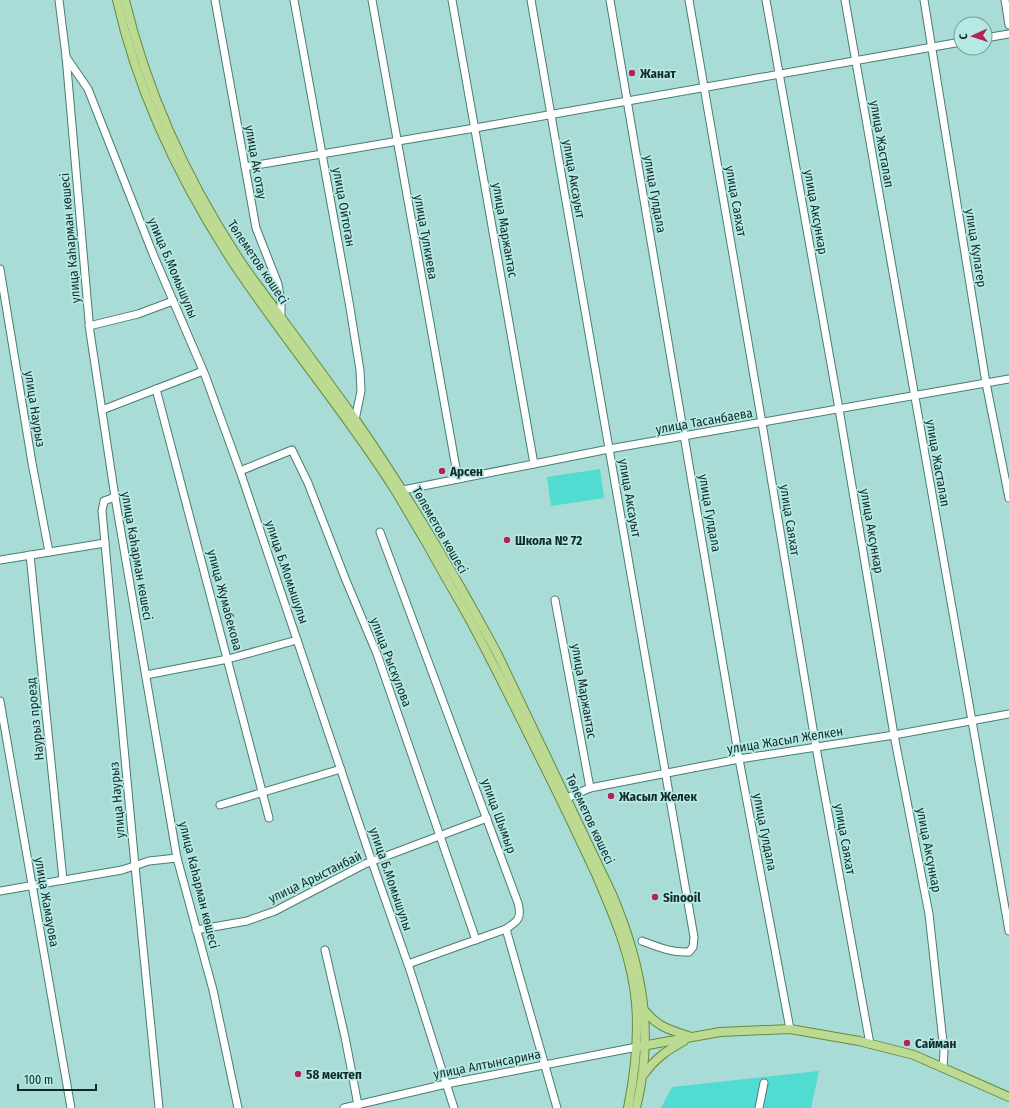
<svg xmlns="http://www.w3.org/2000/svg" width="1009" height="1108" viewBox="0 0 1009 1108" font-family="'Fira Sans Condensed',sans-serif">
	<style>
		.green { fill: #51dbd1 }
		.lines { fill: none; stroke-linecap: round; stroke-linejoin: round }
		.minor-casing { stroke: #4a7b77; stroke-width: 9 }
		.major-casing { stroke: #658c3c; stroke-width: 10 }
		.minor { stroke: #fff; stroke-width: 7 }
		.major { stroke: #bcda91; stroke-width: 8 }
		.poi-dot { fill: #b42452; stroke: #b5eae4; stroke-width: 1.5 }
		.labels { text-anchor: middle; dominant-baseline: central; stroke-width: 3.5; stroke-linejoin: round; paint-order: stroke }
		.poi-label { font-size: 13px; font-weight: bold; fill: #152a28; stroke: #b5eae4; text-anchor: start }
		.street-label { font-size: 13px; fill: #152a28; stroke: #b5eae4 }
	</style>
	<rect width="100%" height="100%" fill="#a9dcd7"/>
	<g class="green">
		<path d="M600 469 604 498 551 506 547 477Z"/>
		<path d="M819 1071 811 1108H661L672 1087Z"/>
	</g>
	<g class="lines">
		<g class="minor-casing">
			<g id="minor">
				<path d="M59 0 66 56 90 332 115 497 177 858 213 990 238 1108"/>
				<path d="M215 0 256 228 278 284 281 302V319"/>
				<path d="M294 0 349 302 360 370 361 391 355 420"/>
				<path d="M372 0 458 479"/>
				<path d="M452 0 534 464"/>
				<path d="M531 0 694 937 693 947 689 952C672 953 658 947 642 941"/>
				<path d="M610 0 739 759 790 1029"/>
				<path d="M689 0 762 423 816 747 870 1044"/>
				<path d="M766 0 839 409 894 735 929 914 944 1051 943 1068"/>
				<path d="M845 0 1009 931"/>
				<path d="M924 0 986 383 1009 498"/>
				<path d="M1005 0 1009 25"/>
				<path d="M985 38 1009 34"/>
				<path d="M66 57 88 89 153 254 205 375 241 474 373 865 410 970 454 1108"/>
				<path d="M245 167 475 128 961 42"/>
				<path d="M0 269 32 463 49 552"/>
				<path d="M89 326 138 314 173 301"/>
				<path d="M156 389 269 818"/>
				<path d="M102 410 203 371"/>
				<path d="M240 471 292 450 308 483 345 578 377 654 476 940"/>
				<path d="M403 490 609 449 1009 379"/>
				<path d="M115 497 104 501 102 511 135 866 159 1108"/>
				<path d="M380 532 518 903C522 918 518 921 506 929L557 1108"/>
				<path d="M30 555 63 880"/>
				<path d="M0 560 105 543"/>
				<path d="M555 600 590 788"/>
				<path d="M146 675 228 659 297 640"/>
				<path d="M0 701 71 1108"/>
				<path d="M567 798 590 788 739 759 894 735 1009 714"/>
				<path d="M220 805 341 769"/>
				<path d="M0 891 122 870 149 861 177 858"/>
				<path d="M196 930 247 921 275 911 365 864 487 818"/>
				<path d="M325 950 345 1037 358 1105"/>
				<path d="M408 964 506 929"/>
				<path d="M344 1108 446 1084 637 1047"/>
				<path d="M759 1108 764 1083"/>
			</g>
		</g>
		<g class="major-casing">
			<g id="major">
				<path d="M117 0C138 94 180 181 232 261 284 340 345 411 395 490 406 508 416 526 427 544 441 570 456 595 470 620 498 672 523 724 549 776 565 808 580 840 595 872 613 914 632 956 636 1003 639 1038 635 1073 628 1108"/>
				<path d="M125 0C147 92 185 176 237 256 249 275 264 293 277 312 303 347 329 383 355 419 407 494 454 573 497 653L612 894C642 965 655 1032 636 1108"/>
				<path d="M643 1009C659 1028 668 1029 691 1037"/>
				<path d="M642 1046 720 1032 790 1029 859 1041 914 1055 1009 1097"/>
				<path d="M644 1074C656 1058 666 1051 684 1041"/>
			</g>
		</g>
		<use href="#minor" class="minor"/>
		<use href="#major" class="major"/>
	</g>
	<g class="poi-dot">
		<circle cx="632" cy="73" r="4"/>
		<circle cx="442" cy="471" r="4"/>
		<circle cx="507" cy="540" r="4"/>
		<circle cx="611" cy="796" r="4"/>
		<circle cx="655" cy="897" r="4"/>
		<circle cx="907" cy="1043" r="4"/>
		<circle cx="298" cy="1074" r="4"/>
	</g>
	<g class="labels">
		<g class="poi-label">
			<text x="640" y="73">Жанат</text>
			<text x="450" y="471">Арсен</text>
			<text x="515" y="540">Школа № 72</text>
			<text x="619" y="796">Жасыл Желек</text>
			<text x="663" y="897">Sinooil</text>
			<text x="915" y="1043">Сайман</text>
			<text x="306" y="1074">58 мектеп</text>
		</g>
		<g class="street-label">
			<text transform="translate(882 144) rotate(80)">улица Жасталап</text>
			<text transform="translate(256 162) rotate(80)">улица Ак отау</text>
			<text transform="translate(574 179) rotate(80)">улица Аксауыт</text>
			<text transform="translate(655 194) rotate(80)">улица Гулдала</text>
			<text transform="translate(736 201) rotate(80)">улица Саяхат</text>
			<text transform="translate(344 207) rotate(80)">улица Ойтоган</text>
			<text transform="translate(816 212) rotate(80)">улица Аксункар</text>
			<text transform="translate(505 230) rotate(80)">улица Маржантас</text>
			<text transform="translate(426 237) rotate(80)">улица Тулкиева</text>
			<text transform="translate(70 238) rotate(-95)">улица Каһарман көшесі</text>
			<text transform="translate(976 248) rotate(81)">улица Кулагер</text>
			<text transform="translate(258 262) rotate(56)">Төлеметов көшесі</text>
			<text transform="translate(173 268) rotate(67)">улица Б.Момышулы</text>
			<text transform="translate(35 409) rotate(81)">улица Наурыз</text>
			<text transform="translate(704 421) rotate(-10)">улица Тасанбаева</text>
			<text transform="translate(938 463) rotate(80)">улица Жасталап</text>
			<text transform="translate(630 498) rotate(80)">улица Аксауыт</text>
			<text transform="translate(710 513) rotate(80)">улица Гулдала</text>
			<text transform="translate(790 520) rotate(81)">улица Саяхат</text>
			<text transform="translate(440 530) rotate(60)">Төлеметов көшесі</text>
			<text transform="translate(872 531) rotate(80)">улица Аксункар</text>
			<text transform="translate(137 556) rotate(80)">улица Каһарман көшесі</text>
			<text transform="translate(287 572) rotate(71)">улица Б.Момышулы</text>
			<text transform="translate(225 600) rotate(75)">улица Жумабекова</text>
			<text transform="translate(391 662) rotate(69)">улица Рыскулова</text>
			<text transform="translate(584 691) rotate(80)">улица Маржантас</text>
			<text transform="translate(35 719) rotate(-96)">Наурыз проезд</text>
			<text transform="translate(785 740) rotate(-9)">улица Жасыл Желкен</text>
			<text transform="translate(117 800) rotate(-95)">улица Наурыз</text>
			<text transform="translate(499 816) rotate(70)">улица Шымыр</text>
			<text transform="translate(590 819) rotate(65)">Төлеметов көшесі</text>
			<text transform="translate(765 832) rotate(79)">улица Гулдала</text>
			<text transform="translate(845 839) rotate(80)">улица Саяхат</text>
			<text transform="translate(929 850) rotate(79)">улица Аксункар</text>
			<text transform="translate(315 877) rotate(-26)">улица Арыстанбай</text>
			<text transform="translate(391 879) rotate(71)">улица Б.Момышулы</text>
			<text transform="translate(199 885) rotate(76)">улица Каһарман көшесі</text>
			<text transform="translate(47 902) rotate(80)">улица Жамауова</text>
			<text transform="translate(487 1064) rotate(-11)">улица Алтынсарина</text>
		</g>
	</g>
	<g transform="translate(973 36) rotate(267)"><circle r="19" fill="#b5eae4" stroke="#759d99"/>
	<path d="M0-3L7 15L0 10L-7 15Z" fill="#b42452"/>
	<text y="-6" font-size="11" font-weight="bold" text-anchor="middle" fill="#152a28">С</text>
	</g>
	<path d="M18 1084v6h78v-6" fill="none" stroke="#152a28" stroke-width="2"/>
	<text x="24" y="1084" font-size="12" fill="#152a28" stroke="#b5eae4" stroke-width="3" paint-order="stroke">100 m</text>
</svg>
